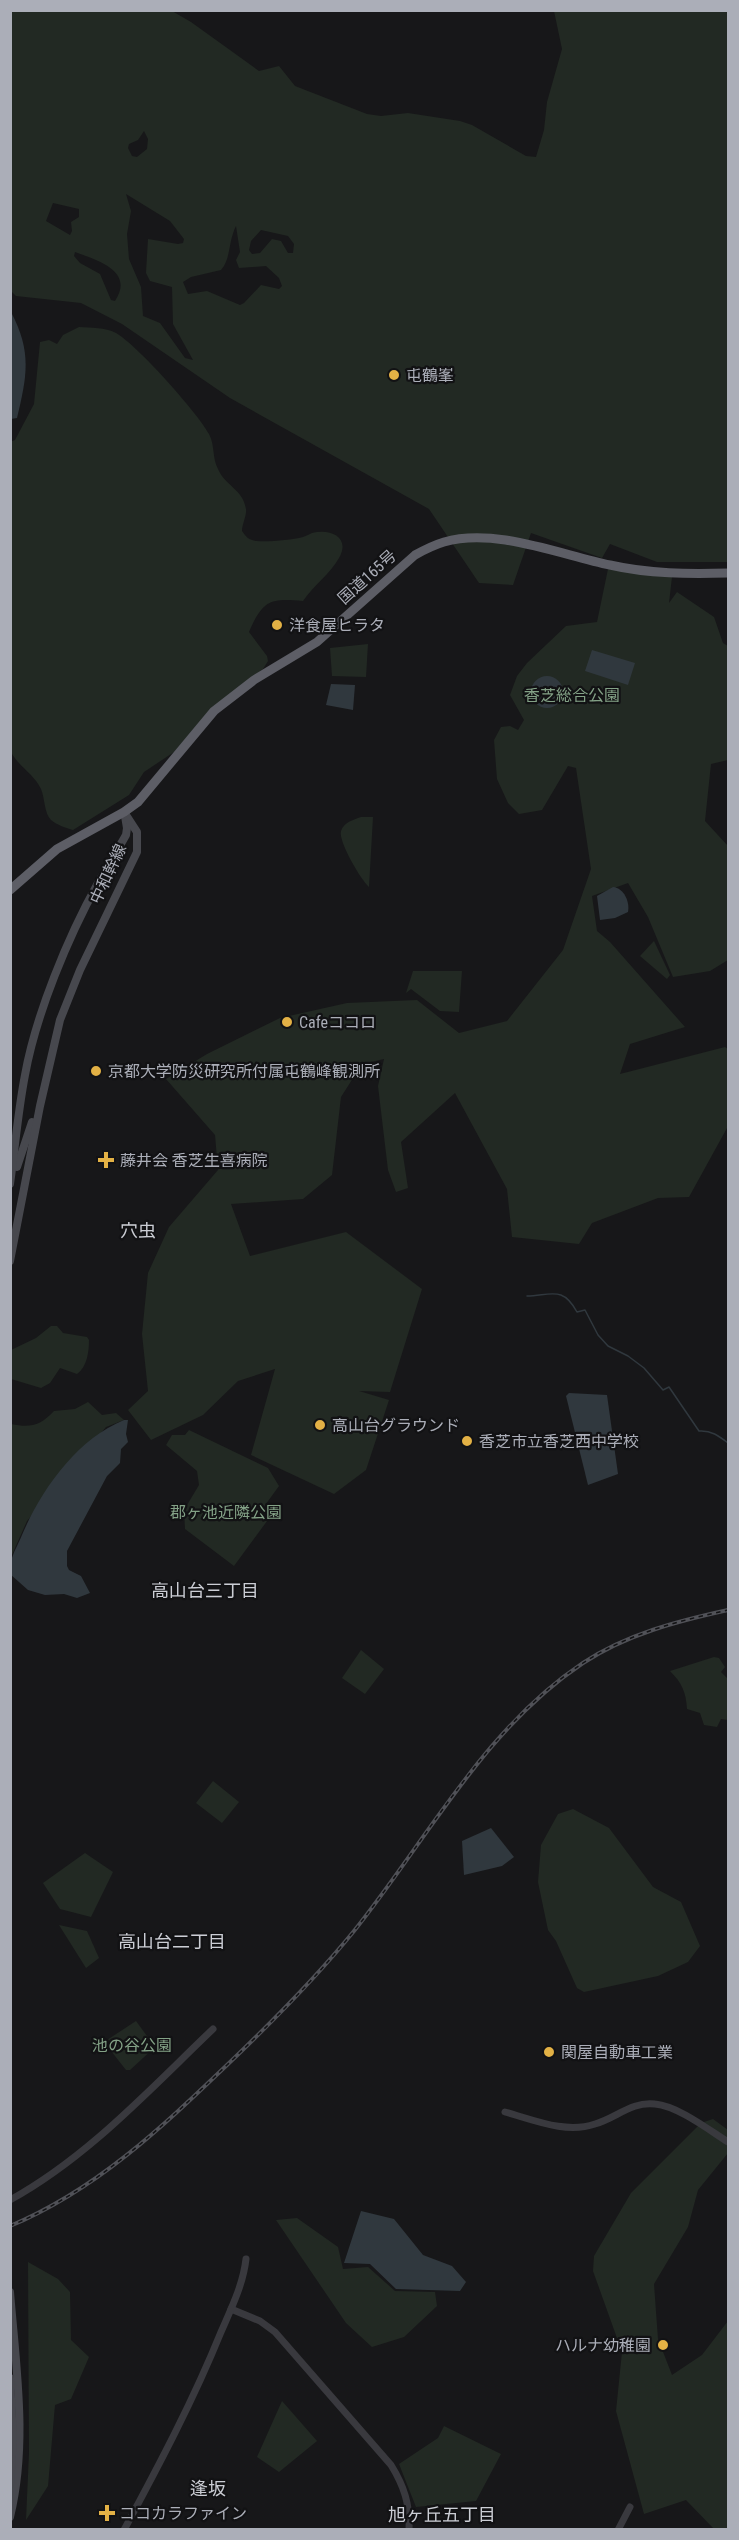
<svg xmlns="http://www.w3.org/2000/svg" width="739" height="2540" viewBox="0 0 739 2540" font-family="'Roboto Condensed','Noto Sans JP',sans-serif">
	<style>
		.green { fill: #222923; fill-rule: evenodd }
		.water { fill: #30383e }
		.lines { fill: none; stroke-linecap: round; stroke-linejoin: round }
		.stream { stroke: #30383e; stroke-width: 1.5 }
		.tertiary { stroke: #39393e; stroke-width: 7 }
		.secondary { stroke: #47484e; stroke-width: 8 }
		.trunk { stroke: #5d5e66; stroke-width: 9 }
		.rail-casing { stroke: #505157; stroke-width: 4 }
		.rail { stroke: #121214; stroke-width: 1.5; stroke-dasharray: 4.5; stroke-linecap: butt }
		.poi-dot { fill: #e3b145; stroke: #121214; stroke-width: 2 }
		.labels { text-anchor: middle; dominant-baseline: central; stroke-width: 4.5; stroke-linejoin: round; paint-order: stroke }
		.poi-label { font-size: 16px; fill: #abaeb8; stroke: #121214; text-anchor: start }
		.street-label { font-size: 16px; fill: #abaeb8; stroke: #121214 }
		.park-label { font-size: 16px; fill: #83a186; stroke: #121214 }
		.neighbourhood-label { font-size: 18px; fill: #cbcdd4; stroke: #121214 }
	</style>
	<rect width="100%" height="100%" fill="#171719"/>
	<g class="green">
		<path d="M10 11H172L191 22 259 71 279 66 295 86 367 114 381 116 408 113 460 121 472 125 526 156 536 157 544 130 547 102 562 49 554 11H728V562H657L610 544 602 558 531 533 513 585 479 583 429 509 230 398 122 324 81 303 16 296 10 290ZM144 131 148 139 147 149 137 157 132 156 128 148 129 144 138 140ZM126 194 170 221 184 239 183 243 178 244 148 239 146 273 150 281 172 287 173 324 193 360 185 358 160 323 143 316 141 287 129 259 127 234 131 211ZM53 203 79 209V217L71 222 72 231 70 235 46 221ZM236 226 240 252 236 260 239 268 266 266 279 278 282 286 279 289 261 285 244 303 240 305 207 291 188 294 183 282 191 277 221 270C231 259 228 242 236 226ZM261 230 288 236 294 244 293 253H288L281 241 272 239 260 253 252 254 249 250 251 241ZM75 252C97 260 135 271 115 301L111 300 100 274 80 263 74 256Z"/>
		<path d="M79 327C91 328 105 327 116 333 136 344 198 413 209 434 215 445 212 458 218 469 225 486 243 489 246 509 247 515 242 524 242 531 246 537 249 540 256 541 270 542 291 540 303 537 307 536 309 534 312 533 330 528 351 537 339 558 330 574 314 585 303 601 270 598 263 600 249 632L267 656 268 661 263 669 209 711 174 752 144 772 129 795 73 830C66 828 57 825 51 820 44 813 45 798 41 789 34 774 18 766 11 752L10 442 15 440 34 404 40 342 49 340 57 344 63 335Z"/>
		<path d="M608 569 672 577 669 603 677 592 714 617 723 643 728 646V760L711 764 705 821 728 846V960L710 971 673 977 648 917 628 883 592 896 597 931 610 942 685 1027 630 1044 620 1074 725 1047 728 1049 727 1128 689 1197 658 1198 592 1223 579 1244 512 1237 507 1189 455 1093 401 1142 408 1188 396 1192 388 1170 378 1086 384 1059 362 1064 341 1097 332 1175 303 1199 231 1204 250 1256 346 1232 422 1289 390 1392 359 1391 389 1400 366 1470 334 1494 251 1455 275 1369 238 1381 203 1415 151 1440 128 1410 148 1391 142 1334 148 1273 169 1227 218 1170 215 1135 166 1079 207 1054 280 1018 347 1003 417 1000 459 1033 507 1021 563 950 591 869 576 768 568 766 542 810 519 814 508 803 497 779 494 740 501 727 510 726 518 730 524 720 510 695 517 676 527 663 566 626 597 622Z"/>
		<path d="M368 644 366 677 332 676 330 648Z"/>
		<path d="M361 817H373L369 887C361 880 338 841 341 831 344 822 353 820 361 817Z"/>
		<path d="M654 941 670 975 667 979 640 956Z"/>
		<path d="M413 971H462L459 1012 440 1011 411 989 406 993Z"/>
		<path d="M51 1326H57L63 1333 87 1337 89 1340C89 1352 87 1367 77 1374L60 1368 50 1383 41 1388 11 1379V1350L36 1338Z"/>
		<path d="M88 1402 102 1415 116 1413 124 1420 106 1427 27 1521 11 1557V1424C30 1428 40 1426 54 1411L75 1409Z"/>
		<path d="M189 1430 268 1468 279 1486 263 1508 270 1517 234 1566 185 1529 184 1510 199 1485 197 1471 166 1445 172 1435H185Z"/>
		<path d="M361 1650 384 1669 365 1694 342 1678Z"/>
		<path d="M714 1657 719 1658 725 1667 721 1672 728 1679V1720L721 1719 717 1727 704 1725 700 1713 687 1709C686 1692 682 1683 670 1671Z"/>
		<path d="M213 1781 239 1802 222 1823 196 1803Z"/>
		<path d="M573 1809 609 1828 653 1887 681 1902 700 1946 688 1962 658 1976 584 1992 577 1988 556 1941 548 1930 538 1882 541 1845 558 1814Z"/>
		<path d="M85 1853 113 1872 91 1917 60 1909 43 1883Z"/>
		<path d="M59 1925 87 1931 99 1958 86 1968Z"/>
		<path d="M136 2021 155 2047 130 2070H126L104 2042Z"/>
		<path d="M713 2119 728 2130V2153L698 2190 688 2227 654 2284 658 2339 672 2375 702 2355 728 2321V2529H714L686 2500 644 2514 616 2411 622 2352 593 2271 594 2256 631 2193 701 2123Z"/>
		<path d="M297 2218 338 2247 343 2269 368 2267 395 2291 435 2292 437 2306 404 2337 372 2347 346 2323 276 2220Z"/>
		<path d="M28 2262 58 2279 70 2292 71 2340 89 2357 71 2399 55 2405 48 2486 26 2520 29 2453Z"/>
		<path d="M282 2401 317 2441 279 2472 257 2457Z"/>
		<path d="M444 2426 501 2454 476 2501 416 2507 399 2464 438 2438Z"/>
	</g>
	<g class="water">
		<path d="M11 312C32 352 27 376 17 418L11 419Z"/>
		<path d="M592 650 635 663 628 685 585 671Z"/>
		<circle cx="547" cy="692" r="16"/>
		<path d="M331 684 355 685 353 710 326 705Z"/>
		<path d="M613 887C624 888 630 902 628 912L615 918 600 920 597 896Z"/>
		<path d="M569 1393 607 1395 618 1474 588 1485 566 1396Z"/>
		<path d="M124 1420H128L126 1434 128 1442 121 1449 120 1463 107 1476 67 1551V1566L69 1570 81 1576 90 1593 77 1598 64 1594 45 1595 28 1590 10 1574C10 1556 15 1552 22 1535 41 1490 77 1439 124 1420Z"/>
		<path d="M491 1828 514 1857 502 1866 464 1875 462 1841Z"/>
		<path d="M361 2211 394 2219 423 2255 452 2266 466 2282 460 2291 396 2289 370 2264 344 2263Z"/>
	</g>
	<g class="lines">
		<path class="stream" d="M527 1296C552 1295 563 1286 577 1312L585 1310 598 1335 608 1346 628 1356 644 1368 663 1390 669 1387 699 1431C711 1430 719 1436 728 1443"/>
		<g class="tertiary">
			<path d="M505 2112C534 2120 566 2134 595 2124 616 2118 632 2101 655 2104 678 2106 709 2130 728 2142"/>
			<path d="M10 2200C88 2157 149 2090 213 2029"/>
			<path d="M231 2309 260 2321 275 2332 391 2465C404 2486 410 2504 409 2530"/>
			<path d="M124 2530C159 2465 193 2401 221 2332 231 2309 243 2285 246 2259"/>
			<path d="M618 2530 630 2507"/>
		</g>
		<g class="secondary">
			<path d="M17 1167 32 1122"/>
			<path d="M10 1184C15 1148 18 1111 25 1075 36 1014 68 937 98 883 107 867 117 851 126 835L127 828 125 816"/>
			<path d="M10 1261 40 1106 60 1020 80 970 137 852V832L124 812"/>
			<path d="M10 2292C16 2367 28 2443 10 2517"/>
			<path d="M10 2378 13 2440 10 2484"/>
		</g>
		<path class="trunk" d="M10 890 57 849 124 812 138 802 214 711 254 680 317 642 415 555C424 550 434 545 444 542 495 527 561 555 610 565 649 574 689 574 728 573"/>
		<g class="rail-casing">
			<path id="rail" d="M10 2226C96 2190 161 2128 227 2065 272 2022 315 1979 354 1931 427 1840 484 1729 583 1663 627 1634 678 1621 728 1610"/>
		</g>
		<use href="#rail" class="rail"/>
	</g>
	<g class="poi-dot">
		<circle cx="394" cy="375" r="6"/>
		<circle cx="277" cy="625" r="6"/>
		<circle cx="287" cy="1022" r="6"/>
		<circle cx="96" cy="1071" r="6"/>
		<path d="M103 1151h6v6h6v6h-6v6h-6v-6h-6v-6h6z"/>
		<circle cx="320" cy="1425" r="6"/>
		<circle cx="467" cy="1441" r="6"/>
		<circle cx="549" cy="2052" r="6"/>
		<circle cx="663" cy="2345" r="6"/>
		<path d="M104 2504h6v6h6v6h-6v6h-6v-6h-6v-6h6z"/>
	</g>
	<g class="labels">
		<g class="poi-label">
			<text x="406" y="375">屯鶴峯</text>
			<text x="289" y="625">洋食屋ヒラタ</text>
			<text x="299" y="1022">Cafeココロ</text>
			<text x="108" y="1071">京都大学防災研究所付属屯鶴峰観測所</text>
			<text x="120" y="1160">藤井会 香芝生喜病院</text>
			<text x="332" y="1425">高山台グラウンド</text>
			<text x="479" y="1441">香芝市立香芝西中学校</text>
			<text x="561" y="2052">関屋自動車工業</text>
			<text x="651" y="2345" text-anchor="end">ハルナ幼稚園</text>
			<text x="119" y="2513">ココカラファイン</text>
		</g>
		<g class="street-label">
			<text transform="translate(367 577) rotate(-42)">国道165号</text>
			<text transform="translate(108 874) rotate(-65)">中和幹線</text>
		</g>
		<g class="park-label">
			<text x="572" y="695">香芝総合公園</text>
			<text x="226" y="1512">郡ヶ池近隣公園</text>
			<text x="132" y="2045">池の谷公園</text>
		</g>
		<g class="neighbourhood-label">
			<text x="138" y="1230">穴虫</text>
			<text x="205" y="1590">高山台三丁目</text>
			<text x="172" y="1941">高山台二丁目</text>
			<text x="208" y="2488">逢坂</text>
			<text x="442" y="2514">旭ヶ丘五丁目</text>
		</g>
	</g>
	<rect width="739" height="2540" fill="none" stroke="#abaeb8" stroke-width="24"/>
</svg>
